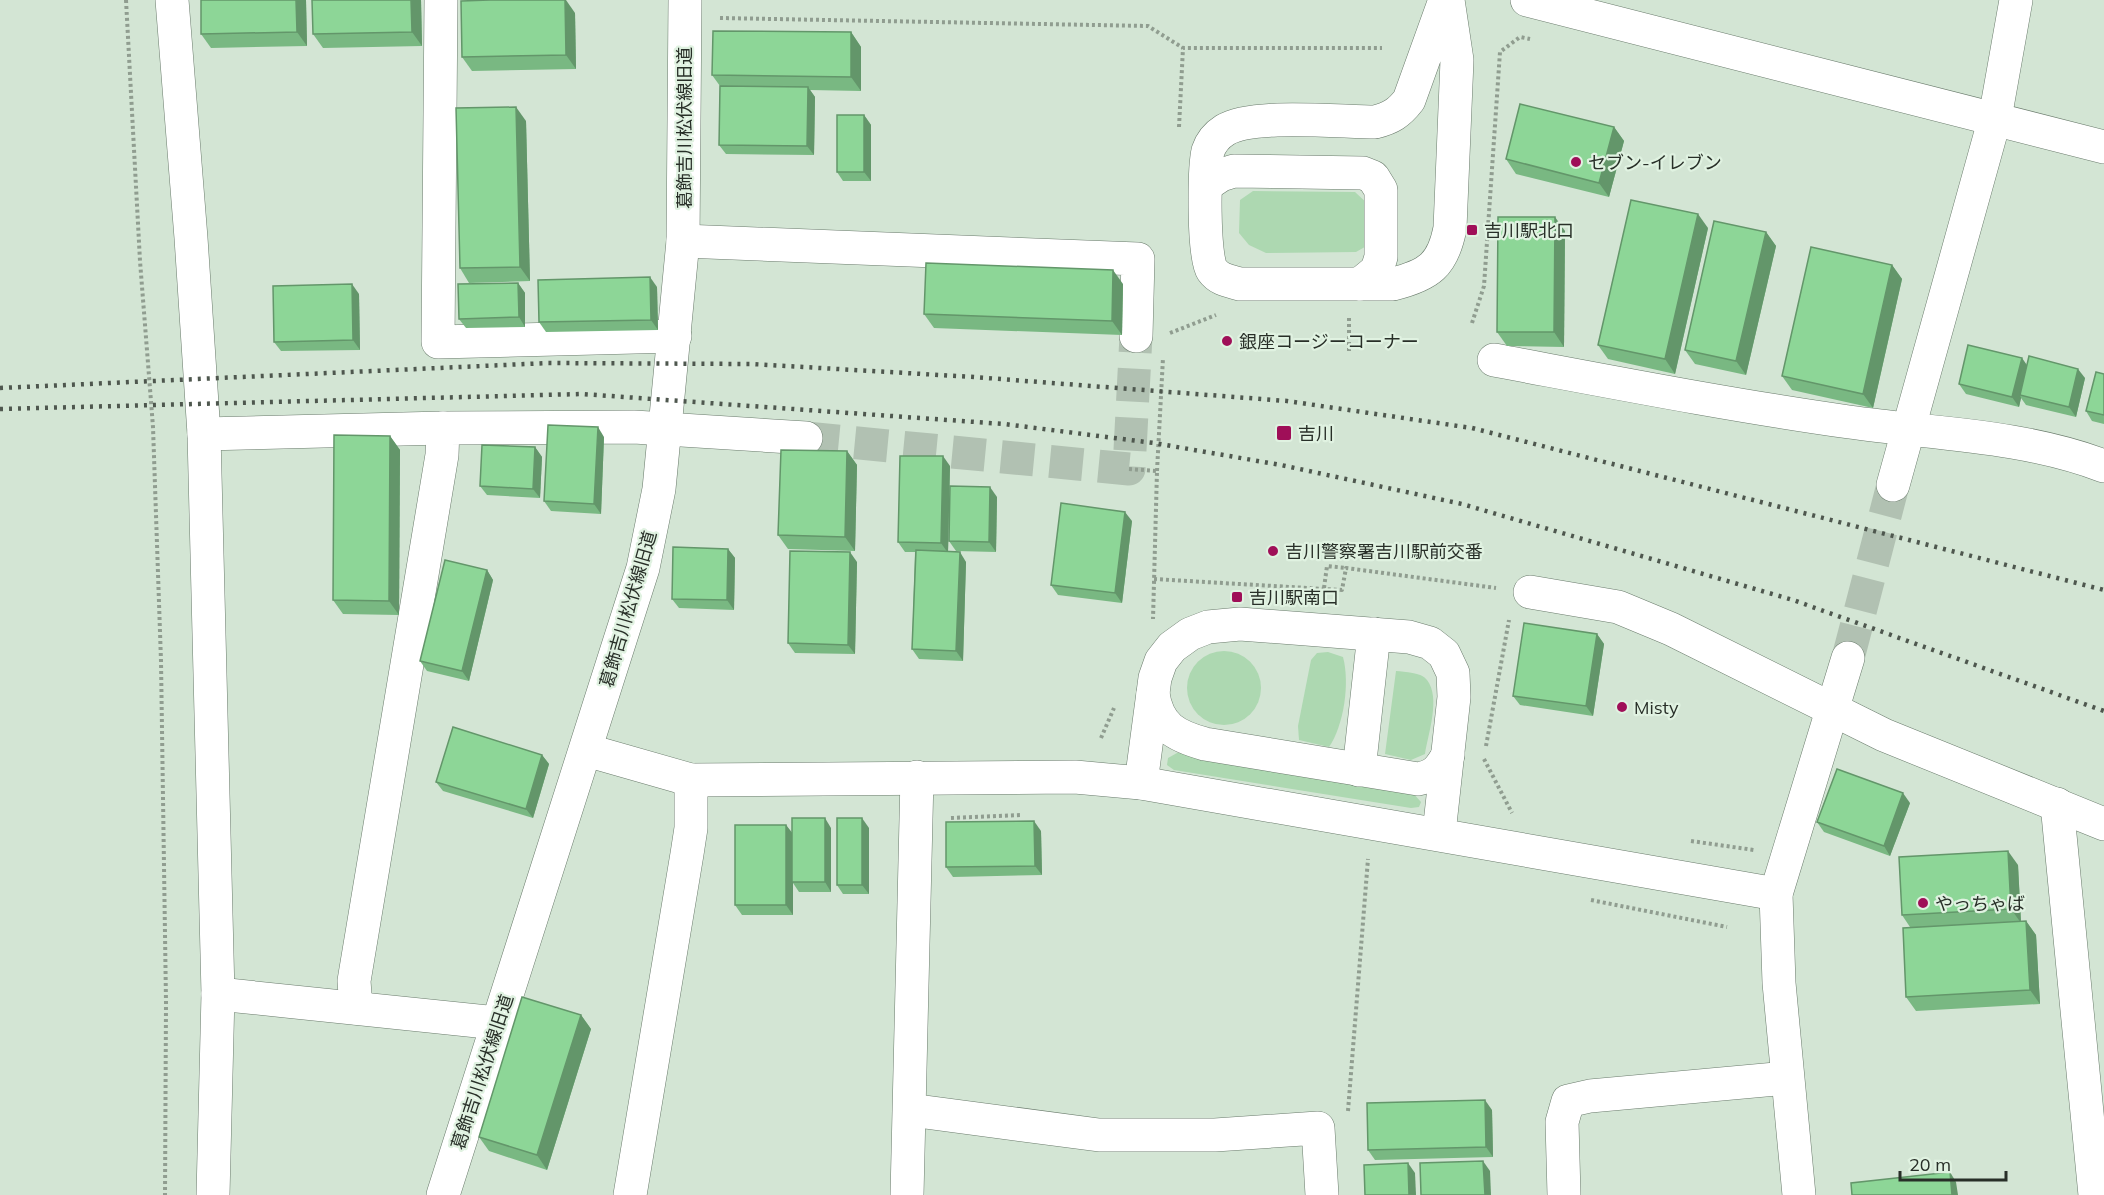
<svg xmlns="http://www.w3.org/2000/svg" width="2104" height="1195" viewBox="0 0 2104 1195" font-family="Mulish,'Noto Sans JP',sans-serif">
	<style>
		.green { fill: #add8b1 }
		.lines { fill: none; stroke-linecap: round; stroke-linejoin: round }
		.minor-tunnel { stroke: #b1c1b2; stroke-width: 33; stroke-dasharray: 33 16; stroke-linecap: butt }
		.minor-casing { stroke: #6a7b6c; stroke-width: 34 }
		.path { stroke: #909d90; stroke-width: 4; stroke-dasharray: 3 3; stroke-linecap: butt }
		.minor { stroke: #fff; stroke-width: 33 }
		.rail { stroke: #4e574e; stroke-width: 4.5; stroke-dasharray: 3 6; stroke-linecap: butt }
		.wall { fill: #79b882 }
		.shaded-wall { fill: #63966a }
		.building { fill: #8dd697; stroke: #63966a; stroke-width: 1.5 }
		.poi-dot { fill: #9f0f58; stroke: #e0f2e1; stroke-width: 2 }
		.labels { text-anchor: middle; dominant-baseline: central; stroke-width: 4.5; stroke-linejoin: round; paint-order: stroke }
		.street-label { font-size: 18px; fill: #282f28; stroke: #e0f2e1 }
		.poi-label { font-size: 18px; fill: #282f28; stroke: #e0f2e1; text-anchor: start }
	</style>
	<rect width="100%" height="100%" fill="#d3e5d4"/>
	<g class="green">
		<path d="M1253 191 1355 192 1369 205 1370 244 1356 252 1266 253 1249 245 1239 233 1240 200Z"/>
		<circle cx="1224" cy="688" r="37"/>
		<path d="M1328 652 1343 657C1350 683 1344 725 1329 747L1299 740 1298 726 1311 660 1317 653Z"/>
		<path d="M1396 671C1405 672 1421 672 1427 680 1441 698 1428 734 1425 754L1411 760 1385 754Z"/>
		<path d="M1177 753H1198L1412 792 1421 802 1419 807 1411 808 1174 770 1167 765 1168 758Z"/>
	</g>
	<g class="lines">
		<g class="minor-tunnel">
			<path d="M806 438 1129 469 1136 336"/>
			<path d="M1848 658 1893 485"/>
		</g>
		<g class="minor-casing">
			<g id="minor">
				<path d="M172 0 191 238 204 434 218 994 213 1195"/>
				<path d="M441 0 438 342 675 336"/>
				<path d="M1445 0 1409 100C1399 113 1391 118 1375 122 1340 122 1252 113 1225 130 1217 135 1211 142 1208 151 1204 167 1203 258 1212 270 1219 280 1229 281 1240 284H1393C1429 275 1443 265 1450 228L1457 60 1448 0"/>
				<path d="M1527 0 2104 147"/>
				<path d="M1206 185 1221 175 1234 171 1363 173 1373 177 1381 190V257L1377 270 1360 284"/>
				<path d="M683 241 1138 259 1136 336"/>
				<path d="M1494 360C1612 382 1729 405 1849 422 1935 434 2022 435 2104 466"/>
				<path d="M204 434 443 428"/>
				<path d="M1893 485 1995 118 2016 0"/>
				<path d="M1530 592 1618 607 1671 629 1884 735 2104 824"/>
				<path d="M1153 694C1158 727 1176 736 1205 744L1418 779C1435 776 1440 769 1448 755"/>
				<path d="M586 750 691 780 1075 777 1141 783 1776 894"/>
				<path d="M1359 770 1374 634"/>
				<path d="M1141 783 1155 678 1161 661 1172 647 1190 634 1208 627 1240 624 1409 637 1430 643 1444 654 1453 673 1454 697 1439 833"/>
				<path d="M2057 804 2095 1195"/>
				<path d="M218 994 497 1023"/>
				<path d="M356 1008 354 981 442 455 443 428 634 427 806 438"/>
				<path d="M910 1110 1099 1135H1215L1318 1128 1322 1195"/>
				<path d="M443 1195 643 568 659 489 683 241 685 0"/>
				<path d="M630 1195 687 854 691 828V780"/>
				<path d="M907 1195 917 777"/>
				<path d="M1564 1195 1562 1122 1568 1101 1590 1096 1787 1078"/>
				<path d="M1799 1195 1779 983 1776 894 1848 658"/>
			</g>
		</g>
		<g class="path">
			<path d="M126 0 140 261 153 427 161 661 166 1002 165 1195"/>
			<path d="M720 18 1148 26 1183 48"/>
			<path d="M1179 127 1183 48H1382"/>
			<path d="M1349 318V354"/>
			<path d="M1472 323 1484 286 1500 52 1520 37 1530 39"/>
			<path d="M1170 333 1216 315"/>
			<path d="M1129 469 1157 471 1153 619"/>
			<path d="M1157 471 1163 358"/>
			<path d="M1154 579 1342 590 1346 568 1496 588"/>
			<path d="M1324 588 1327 566 1346 568"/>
			<path d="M1101 738 1114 708"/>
			<path d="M1486 746 1509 620"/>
			<path d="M1484 759 1512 813"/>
			<path d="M951 818 1022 815"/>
			<path d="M1691 841 1754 850"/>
			<path d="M1591 900 1727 927"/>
			<path d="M1348 1111 1368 859"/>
		</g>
		<use href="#minor" class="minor"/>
		<g class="rail">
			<path d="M0 388 548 363 752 364 974 377 1287 401 1472 428 2104 590"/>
			<path d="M0 409 582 394 1004 424 1154 443 1281 465 1462 504 1793 600 2104 711"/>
		</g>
	</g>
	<g class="wall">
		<path d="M306 0 307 46 211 48 201 34Z"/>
		<path d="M421 0 422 46 323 48 313 34Z"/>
		<path d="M575 13 576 69 472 71 462 57Z"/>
		<path d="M851 32 861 47V91L810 90 815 97 814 155 726 154 719 145 720 86 712 75Z"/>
		<path d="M864 115 871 125V181H843L837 172Z"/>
		<path d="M526 121 530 281 469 283 460 268Z"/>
		<path d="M1614 127 1624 141 1609 197 1516 174 1506 159Z"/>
		<path d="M1708 228 1675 374 1608 359 1598 345Z"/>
		<path d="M1565 231 1564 347 1507 346 1497 332Z"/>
		<path d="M1766 232 1776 246 1746 375 1695 364 1685 350Z"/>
		<path d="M1892 265 1902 279 1873 408 1792 390 1782 376Z"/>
		<path d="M518 283 525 293V327L466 328 459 319Z"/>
		<path d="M1123 284 1122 335 934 328 924 314Z"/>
		<path d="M657 287 658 330 546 332 539 322Z"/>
		<path d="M359 294 360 350 281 351 274 342Z"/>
		<path d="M2027 365 2085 378 2076 417 2026 405 2021 398 2019 407 1966 394 1959 384Z"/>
		<path d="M2104 374V424L2092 421 2086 411Z"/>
		<path d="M390 436 400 450 399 615 343 614 333 600Z"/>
		<path d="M604 437 601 514 551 511 544 501Z"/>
		<path d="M535 447 542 457 540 498 487 495 480 486Z"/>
		<path d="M847 451 857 465 855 551 788 549 778 535Z"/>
		<path d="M950 466 948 552 966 562 963 661 919 659 912 649 915 552H905L898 542Z"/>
		<path d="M997 497 996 552 956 551 949 541Z"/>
		<path d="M1132 521 1122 603 1058 595 1051 585Z"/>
		<path d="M728 549 735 558 734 610 679 608 672 599Z"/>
		<path d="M857 562 855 654 795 653 788 643Z"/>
		<path d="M487 570 493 580 469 681 427 671 420 661Z"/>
		<path d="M1597 634 1604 644 1593 716 1520 705 1513 696Z"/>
		<path d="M542 755 549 764 533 818 443 791 436 782Z"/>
		<path d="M1910 803 1890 856 1824 832 1817 822Z"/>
		<path d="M786 825 792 833 831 828V892H799L793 883V915H742L735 905Z"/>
		<path d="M869 828V894H843L837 885Z"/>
		<path d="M1041 831 1042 875 953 877 946 867Z"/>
		<path d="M2018 865 2021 922 2026 921 2036 935 2040 1004 1916 1011 1906 997 1910 927 1902 915Z"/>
		<path d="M581 1015 591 1029 547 1170 489 1151 479 1137Z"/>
		<path d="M1492 1110 1493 1157 1375 1160 1368 1150Z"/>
	</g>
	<g class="shaded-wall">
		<path d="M296 0H306L307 46 297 32Z"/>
		<path d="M411 0H421L422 46 412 32Z"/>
		<path d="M565 0H566L575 13 576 69 566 55Z"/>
		<path d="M851 32 861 47V91L851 77Z"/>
		<path d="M808 87 815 97 814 155 807 146Z"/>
		<path d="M516 107 526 121 530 281 520 267Z"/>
		<path d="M864 115 871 125V181L864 172Z"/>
		<path d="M1614 127 1624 141 1609 197 1599 183Z"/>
		<path d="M1698 214 1708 228 1675 374 1665 359Z"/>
		<path d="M1555 217 1565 231 1564 347 1554 332Z"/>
		<path d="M1766 232 1776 246 1746 375 1736 361Z"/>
		<path d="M1892 265 1902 279 1873 408 1863 394Z"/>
		<path d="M1113 270 1123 284 1122 335 1112 321Z"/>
		<path d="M650 277 657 287 658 330 651 320Z"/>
		<path d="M518 283 525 293V327L519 317Z"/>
		<path d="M352 284 359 294 360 350 353 340Z"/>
		<path d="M2022 358 2029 368 2020 395 2021 398 2019 407 2012 397Z"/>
		<path d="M2078 369 2085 378 2076 417 2069 407Z"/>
		<path d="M598 427 604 437 601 514 594 504Z"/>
		<path d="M390 436 400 450 399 615 389 601Z"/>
		<path d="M535 447 542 457 540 498 533 489Z"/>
		<path d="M847 451 857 465 855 551 845 537Z"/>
		<path d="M943 456 950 466 948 553 941 543Z"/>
		<path d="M990 487 997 497 996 552 989 542Z"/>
		<path d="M1125 512 1132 521 1122 603 1115 593Z"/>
		<path d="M728 549 735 558 734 610 727 600Z"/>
		<path d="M850 552 857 562 855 654 848 645Z"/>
		<path d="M960 552 966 562 963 661 956 651Z"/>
		<path d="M487 570 493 580 469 681 462 671Z"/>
		<path d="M1597 634 1604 644 1593 716 1586 706Z"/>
		<path d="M542 755 549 764 533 818 526 809Z"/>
		<path d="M1903 793 1910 803 1890 856 1884 846Z"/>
		<path d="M825 818 831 828V892L825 882Z"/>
		<path d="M862 818 869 828V894L862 885Z"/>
		<path d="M1034 821 1041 831 1042 875 1035 866Z"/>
		<path d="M786 825 793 834V915L786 905Z"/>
		<path d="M2008 851 2018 865 2021 923 2011 909Z"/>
		<path d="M2026 921 2036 935 2040 1004 2030 990Z"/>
		<path d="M581 1015 591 1029 547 1170 537 1155Z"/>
		<path d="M1485 1100 1492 1110 1493 1157 1486 1147Z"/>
		<path d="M1483 1161 1490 1171 1491 1195H1485Z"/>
		<path d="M1408 1163 1415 1173 1416 1195H1409Z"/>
		<path d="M1950 1172 1956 1182 1958 1195H1952Z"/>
	</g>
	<g class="building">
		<path d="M201 0H296L297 32 201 34Z"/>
		<path d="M312 0H411L412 32 313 34Z"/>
		<path d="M490 0H565L566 55 462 57 461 1Z"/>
		<path d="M713 31 851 32V77L712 75Z"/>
		<path d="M720 86 808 87 807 146 719 145Z"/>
		<path d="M1520 104 1614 127 1599 183 1506 159Z"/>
		<path d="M516 107 520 267 460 268 456 108Z"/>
		<rect x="837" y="115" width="27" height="57"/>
		<path d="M1631 200 1698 214 1665 359 1598 345Z"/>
		<path d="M1498 217H1555L1554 332H1497Z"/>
		<path d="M1714 221 1766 232 1736 361 1685 350Z"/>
		<path d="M1811 247 1892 265 1863 394 1782 376Z"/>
		<path d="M926 263 1113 270 1112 321 924 314Z"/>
		<path d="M650 277 651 320 539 322 538 280Z"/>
		<path d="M518 283 519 317 459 319 458 284Z"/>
		<path d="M352 284 353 340 274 342 273 286Z"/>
		<path d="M1968 345 2022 358 2012 397 1959 384Z"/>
		<path d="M2029 356 2078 369 2069 407 2020 395Z"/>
		<path d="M2096 372 2104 374V415L2086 411Z"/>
		<path d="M548 425 598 427 594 504 544 501Z"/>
		<path d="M334 435 390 436 389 601 333 600Z"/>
		<path d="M482 445 535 447 533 489 480 486Z"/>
		<path d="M781 450 847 451 845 537 778 535Z"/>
		<path d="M900 456H943L941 543 898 542Z"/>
		<path d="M950 486 990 487 989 542 949 541Z"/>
		<path d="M1061 503 1125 512 1115 593 1051 585Z"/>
		<path d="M673 547 728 549 727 600 672 599Z"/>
		<path d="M916 550 960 552 956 651 912 649Z"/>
		<path d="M790 551 850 552 848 645 788 643Z"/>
		<path d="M445 560 487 570 462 671 420 661Z"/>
		<path d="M1524 623 1597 634 1586 706 1513 696Z"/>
		<path d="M453 727 542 755 526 809 436 782Z"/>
		<path d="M1837 769 1903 793 1884 846 1817 822Z"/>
		<rect x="792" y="818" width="33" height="64"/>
		<rect x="837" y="818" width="25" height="67"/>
		<path d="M1034 821 1035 866 946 867V822Z"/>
		<rect x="735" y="825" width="51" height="80"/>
		<path d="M2008 851 2011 909 1902 915 1899 857Z"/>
		<path d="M2026 921 2030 990 1906 997 1903 928Z"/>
		<path d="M522 997 581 1015 537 1155 479 1137Z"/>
		<path d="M1485 1100 1486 1147 1368 1150 1367 1103Z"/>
		<path d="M1483 1161 1485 1195H1421L1420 1163Z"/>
		<path d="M1408 1163 1409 1195H1365L1364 1165Z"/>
		<path d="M1950 1172 1952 1195H1852L1851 1183Z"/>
	</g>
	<g class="poi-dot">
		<circle cx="1576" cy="162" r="6"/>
		<rect x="1466" y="224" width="12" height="12" rx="3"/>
		<circle cx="1227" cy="341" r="6"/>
		<rect x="1276" y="425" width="16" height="16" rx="3"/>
		<circle cx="1273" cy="551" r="6"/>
		<rect x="1231" y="591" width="12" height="12" rx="3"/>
		<circle cx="1622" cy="707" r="6"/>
		<circle cx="1923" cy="903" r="6"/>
	</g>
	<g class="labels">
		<g class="street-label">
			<text transform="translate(684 128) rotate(-90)">葛飾吉川松伏線旧道</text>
			<text transform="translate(628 609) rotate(-74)">葛飾吉川松伏線旧道</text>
			<text transform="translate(482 1072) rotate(-72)">葛飾吉川松伏線旧道</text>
		</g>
		<g class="poi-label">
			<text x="1588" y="162">セブン-イレブン</text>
			<text x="1484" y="230">吉川駅北口</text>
			<text x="1239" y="341">銀座コージーコーナー</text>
			<text x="1298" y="433">吉川</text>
			<text x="1285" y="551">吉川警察署吉川駅前交番</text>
			<text x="1249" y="597">吉川駅南口</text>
			<text x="1634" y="707">Misty</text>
			<text x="1935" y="903">やっちゃば</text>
		</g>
	</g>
	<path d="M1900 1171v9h106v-9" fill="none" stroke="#282f28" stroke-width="3"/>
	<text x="1909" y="1171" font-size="18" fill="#282f28" stroke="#e0f2e1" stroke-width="4.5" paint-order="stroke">20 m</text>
</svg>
